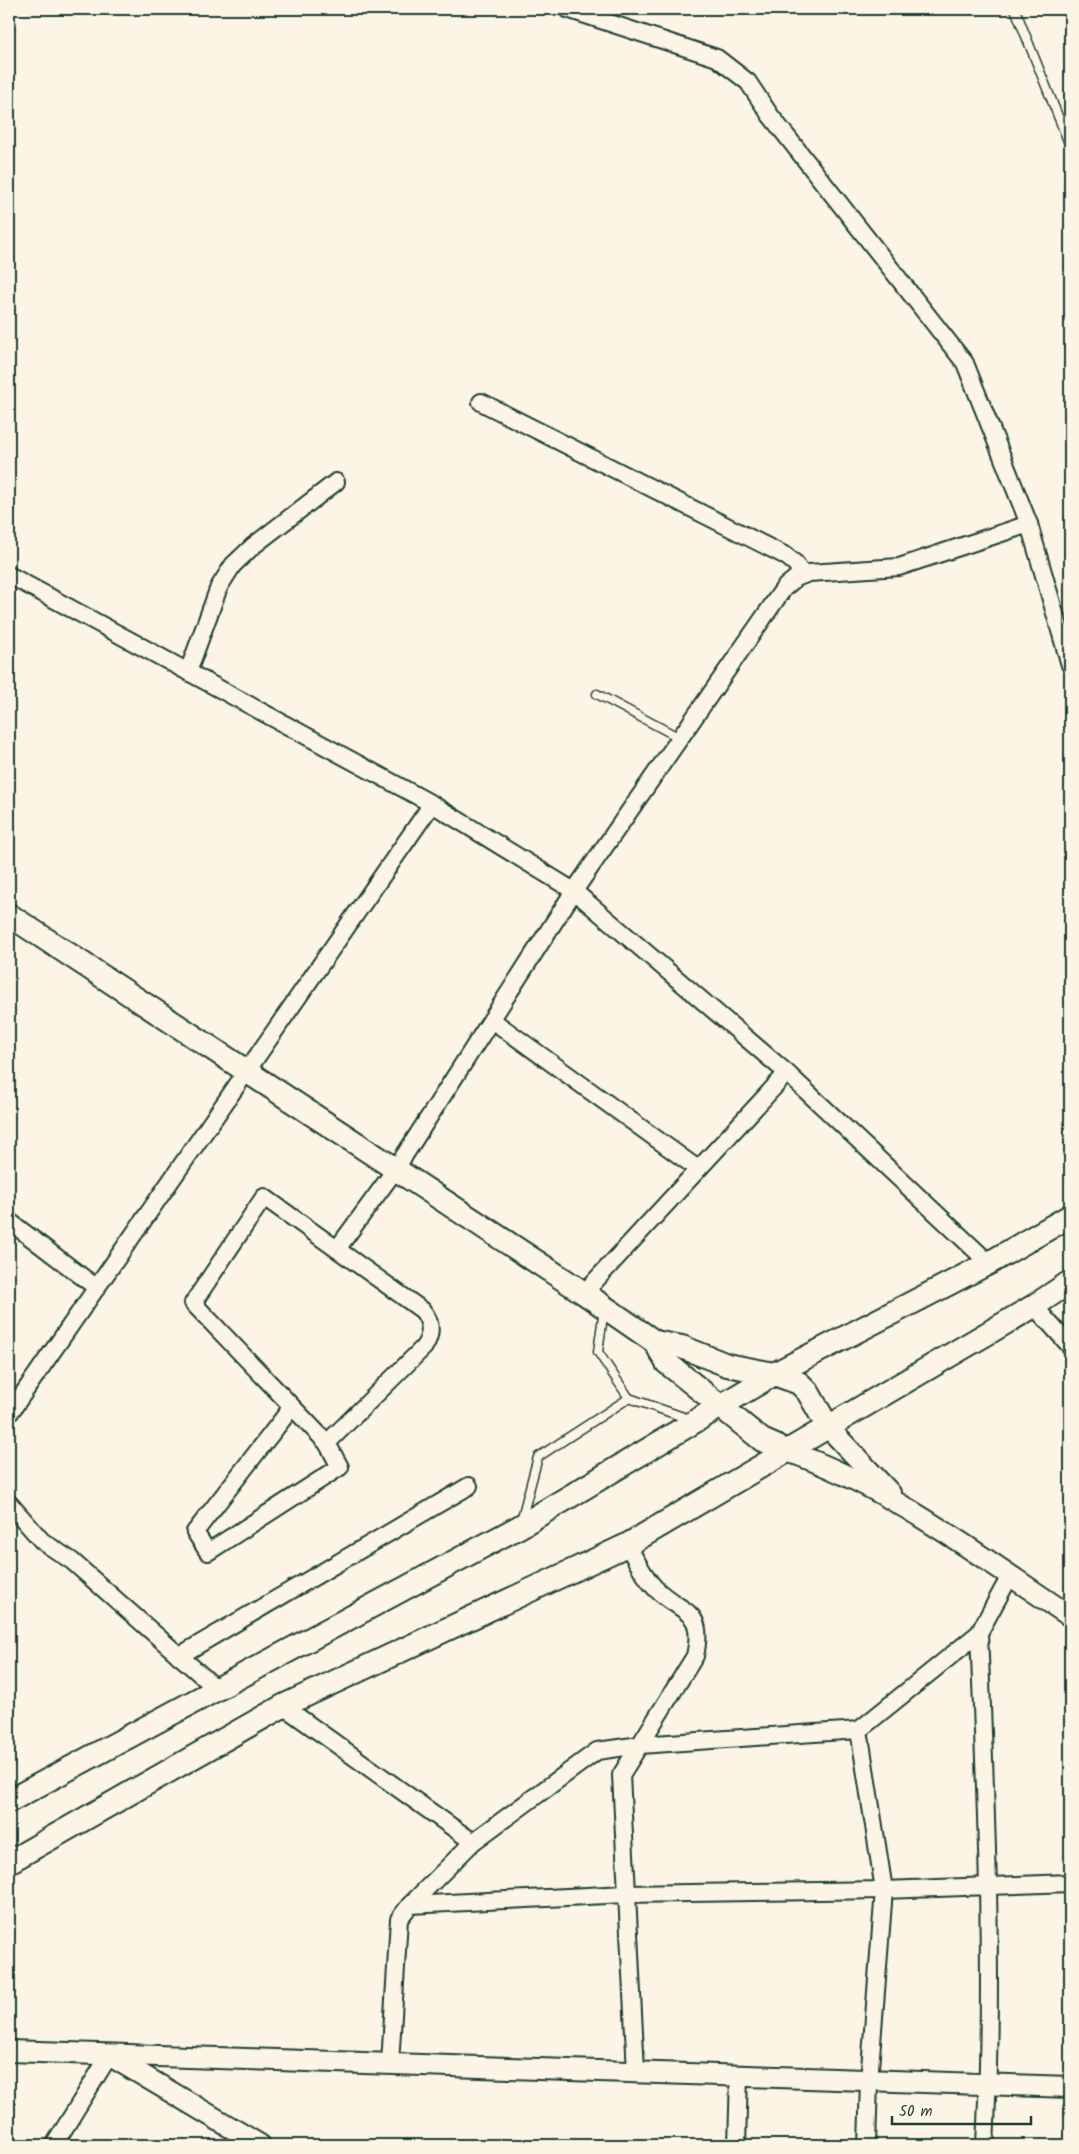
<svg xmlns="http://www.w3.org/2000/svg" width="1079" height="2154" viewBox="0 0 1079 2154" font-family="Kalam,sans-serif">
	<style>
		.lines { fill: none; stroke-linecap: round; stroke-linejoin: round }
		.service-casing { stroke: #1f3d34; stroke-width: 11 }
		.minor-casing { stroke: #1f3d34; stroke-width: 20 }
		.tertiary-casing { stroke: #1f3d34; stroke-width: 24 }
		.secondary-casing { stroke: #1f3d34; stroke-width: 26 }
		.service { stroke: #fcf5e5; stroke-width: 8 }
		.minor { stroke: #fcf5e5; stroke-width: 16 }
		.tertiary { stroke: #fcf5e5; stroke-width: 20 }
		.secondary { stroke: #fcf5e5; stroke-width: 22 }
	</style>
	<rect width="100%" height="100%" fill="#fcf5e5"/>
	<filter id="ink" filterUnits="userSpaceOnUse"><feTurbulence type="fractalNoise" baseFrequency=".02" numOctaves="2"/><feDisplacementMap in="SourceGraphic" scale="10" xChannelSelector="R" yChannelSelector="G"/><feConvolveMatrix kernelMatrix="1 2 1 2 8 2 1 2 1" color-interpolation-filters="sRGB"/></filter>
	<g filter="url(#ink)">
		<g class="lines">
			<g class="service-casing">
				<g id="service">
					<path d="M1015 9 1070 146"/>
					<path d="M597 694 680 738"/>
					<path d="M604 1309 598 1352 629 1398"/>
					<path d="M521 1521 538 1457 629 1398 689 1419"/>
				</g>
			</g>
			<g class="minor-casing">
				<g id="minor">
					<path d="M567 9 717 58 748 82 770 115 965 363 1029 524"/>
					<path d="M481 402 786 556 796 564 802 575"/>
					<path d="M9 575 432 804 574 891 787 1073 989 1263"/>
					<path d="M188 672 219 587 233 565 253 546 336 482"/>
					<path d="M492 1020 698 1169"/>
					<path d="M9 1221 97 1288"/>
					<path d="M337 1249 395 1170 574 891 784 588 796 578 809 573 899 567 1029 524 1070 665"/>
					<path d="M584 1293 787 1073"/>
					<path d="M1034 1306 1070 1346"/>
					<path d="M292 1407 195 1532 208 1552 340 1467 327 1443 193 1303 264 1197 422 1310C432 1322 432 1334 424 1347L327 1443"/>
					<path d="M9 1414 432 804"/>
					<path d="M9 1503 42 1541 72 1561 217 1689"/>
					<path d="M627 1545C636 1559 645 1579 657 1590 684 1615 705 1609 695 1656L621 1775 636 2072"/>
					<path d="M979 1633C986 1804 994 1974 985 2145"/>
					<path d="M179 1656 469 1486"/>
					<path d="M283 1706 473 1842"/>
					<path d="M859 1730 884 1890 869 2081 867 2145"/>
					<path d="M410 1905 626 1894 884 1890 1070 1883"/>
					<path d="M390 2064 399 1919 410 1905 473 1842 597 1751 640 1745 859 1730 979 1633 1010 1576"/>
					<path d="M54 2145 109 2056"/>
					<path d="M737 2145 739 2075"/>
				</g>
			</g>
			<g class="tertiary-casing">
				<g id="tertiary">
					<path d="M828 1427 890 1493"/>
					<path d="M787 1451C887 1485 982 1558 1070 1616"/>
					<path d="M9 2051 1070 2087"/>
					<path d="M112 2057 260 2145"/>
				</g>
			</g>
			<g class="secondary-casing">
				<g id="secondary">
					<path d="M9 915 584 1293 655 1342 667 1363 762 1440 787 1451"/>
					<path d="M655 1342 682 1347 727 1365 774 1374 799 1383 808 1392 828 1427"/>
					<path d="M9 1801 519 1527 774 1374 989 1263 1070 1216"/>
					<path d="M9 1862 283 1706 627 1545 1034 1306 1070 1282"/>
				</g>
			</g>
			<use href="#service" class="service"/>
			<use href="#minor" class="minor"/>
			<use href="#tertiary" class="tertiary"/>
			<use href="#secondary" class="secondary"/>
		</g>
	</g>
	<rect width="1079" height="2154" fill="none" stroke="#fcf5e5" stroke-width="30"/>
	<rect x="15" y="15" width="1049" height="2124" fill="none" stroke="#1f3d34" stroke-width="2" filter="url(#ink)"/>
	<path d="M892 2116v8h139v-8" fill="none" stroke="#1f3d34" stroke-width="2.5"/>
	<text x="899" y="2116" font-size="15" fill="#1f3d34" stroke="#fcf5e5" stroke-width="4" paint-order="stroke">50 m</text>
</svg>
